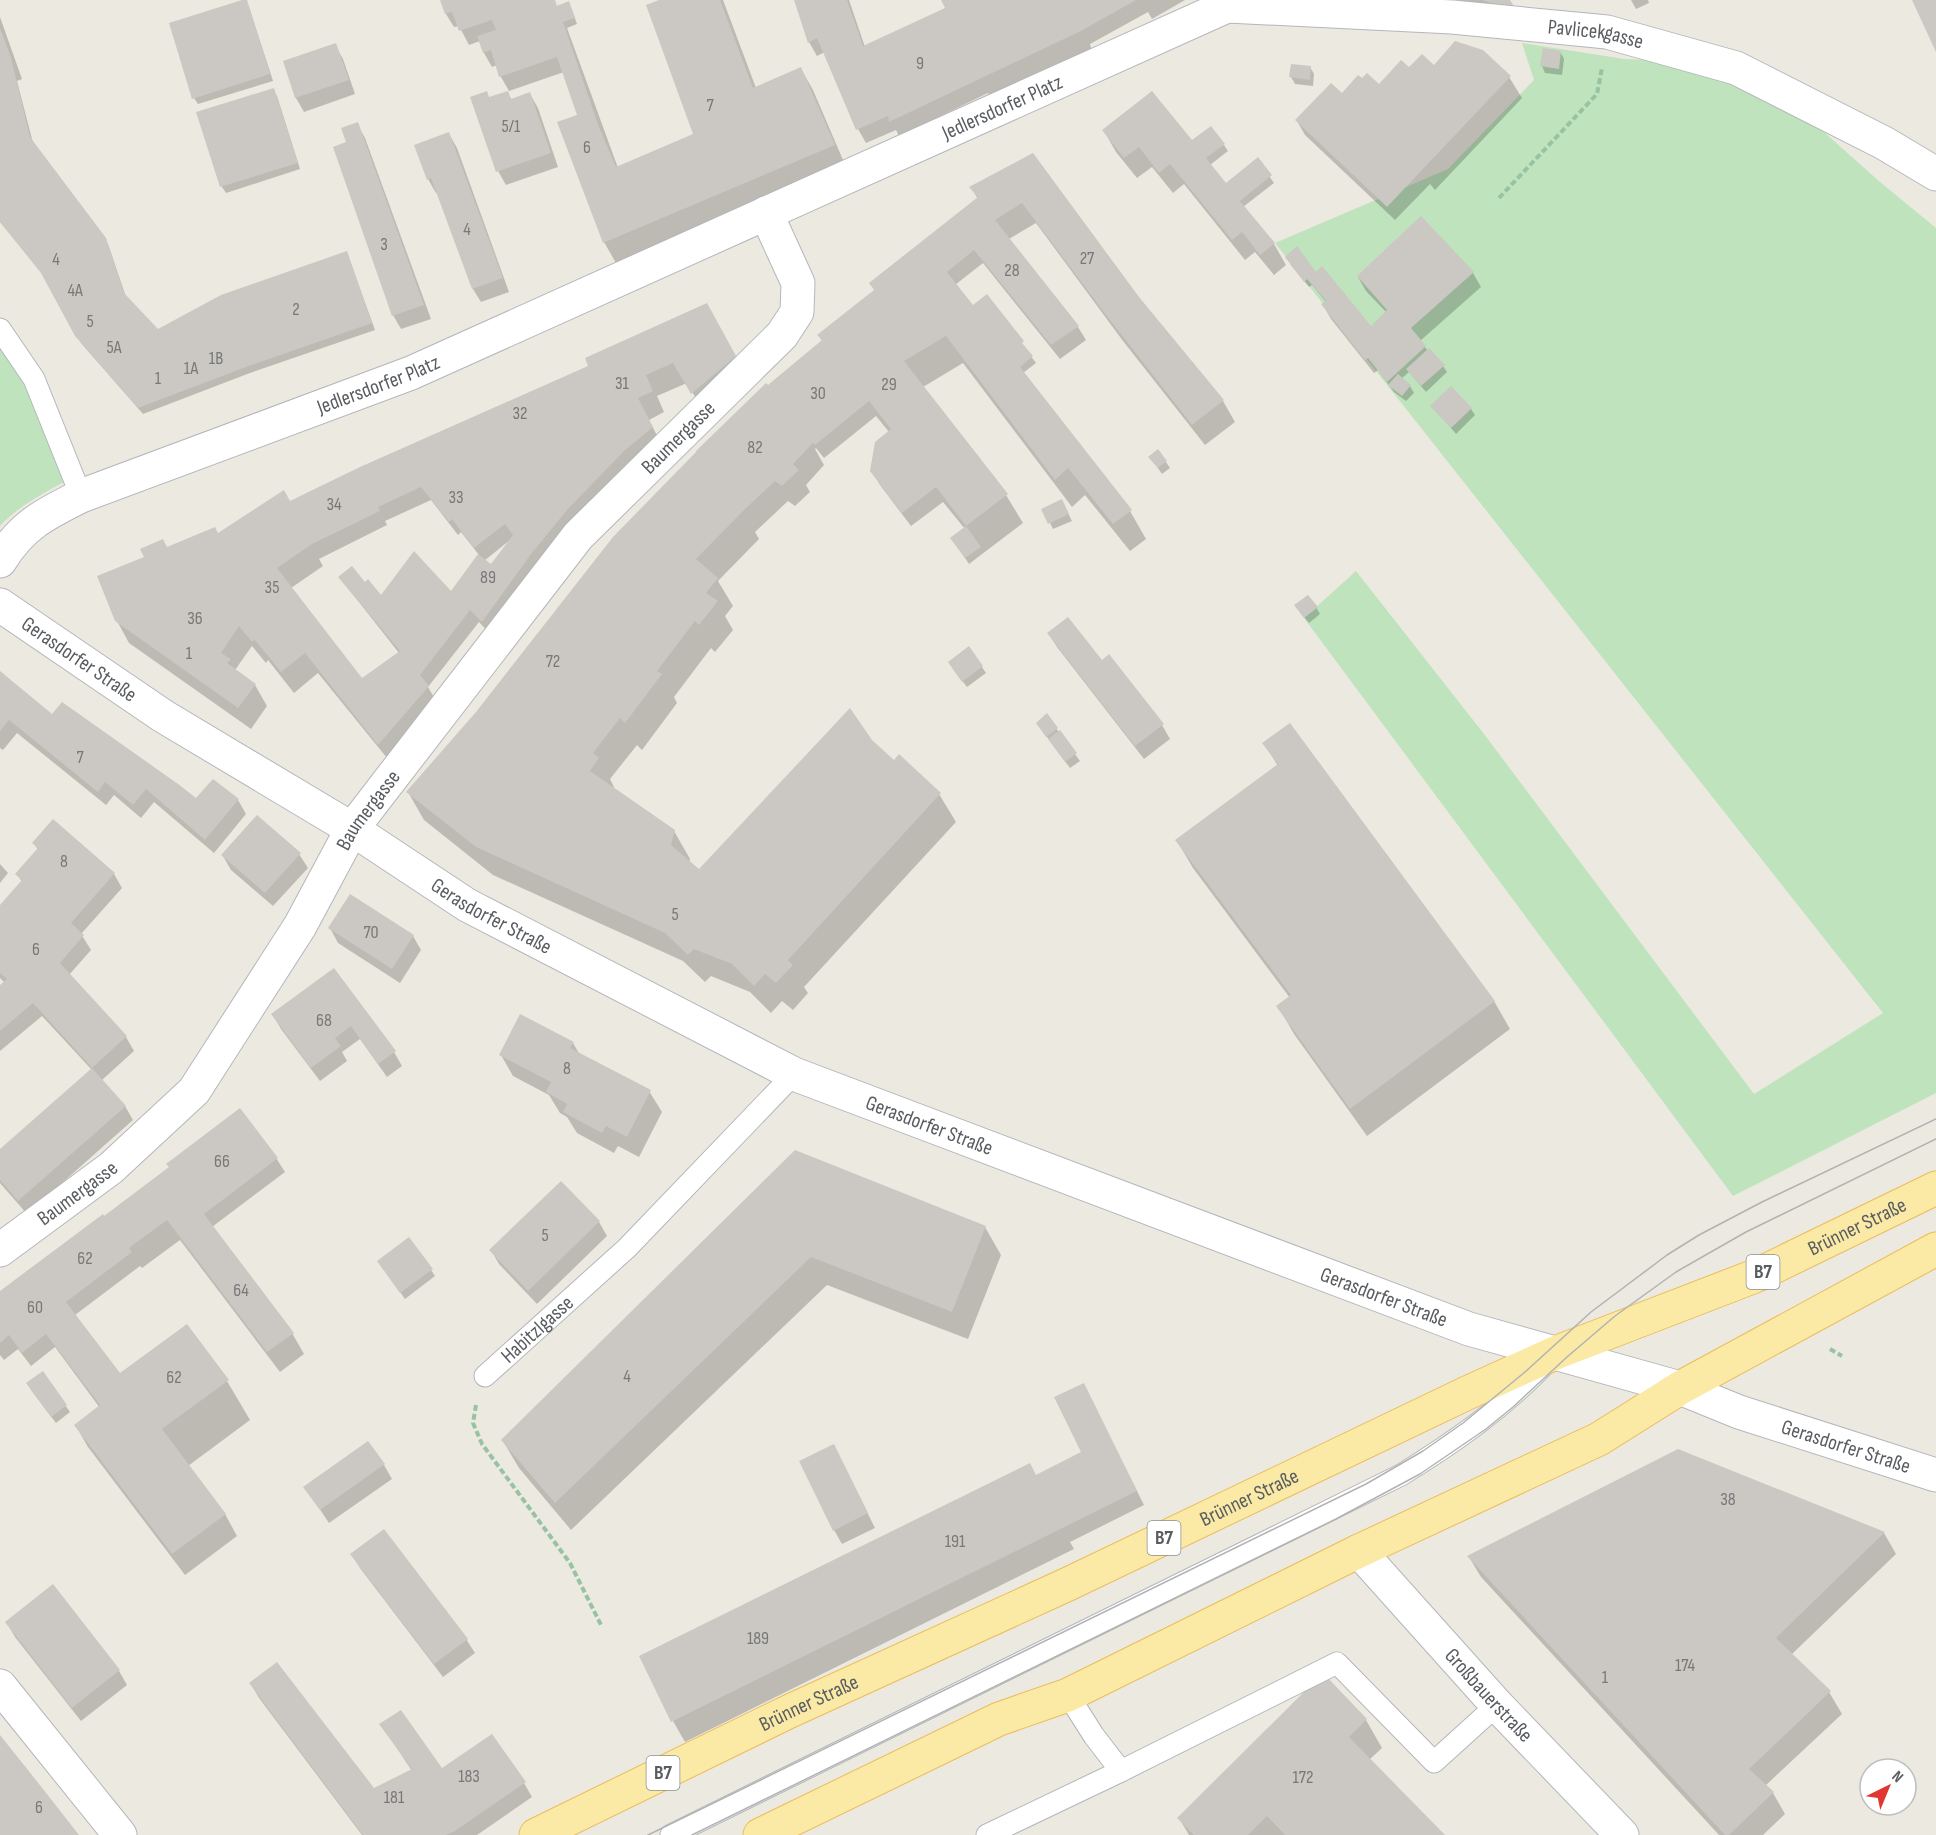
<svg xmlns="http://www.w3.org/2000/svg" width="1936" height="1835" viewBox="0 0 1936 1835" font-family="'Sofia Sans Condensed',sans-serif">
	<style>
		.green { fill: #bfe3bd }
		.shadow { fill: #0003; fill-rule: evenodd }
		.building { fill: #cbc7c2; fill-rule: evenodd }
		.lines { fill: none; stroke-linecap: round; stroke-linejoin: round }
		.service-casing { stroke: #b3b7bb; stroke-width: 23 }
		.minor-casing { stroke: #b3b7bb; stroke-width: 35 }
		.tertiary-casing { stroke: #b3b7bb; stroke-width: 35 }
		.primary-casing { stroke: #ebbc5a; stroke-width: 35 }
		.path { stroke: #97c3a2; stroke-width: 4; stroke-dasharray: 6 3; stroke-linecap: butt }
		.service { stroke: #fff; stroke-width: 21 }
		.minor { stroke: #fff; stroke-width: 33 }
		.tertiary { stroke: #fff; stroke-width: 33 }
		.primary { stroke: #fbeaa6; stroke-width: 33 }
		.tram { stroke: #b1b2b2; stroke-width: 1.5 }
		.labels { text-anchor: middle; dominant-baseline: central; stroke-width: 5; stroke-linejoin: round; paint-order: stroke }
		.number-label { font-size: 18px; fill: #767879 }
		.shield { fill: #fff; stroke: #8b8e90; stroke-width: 1.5 }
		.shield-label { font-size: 20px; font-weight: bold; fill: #595d61 }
		.street-label { font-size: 21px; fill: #595d61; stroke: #fff }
	</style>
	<rect width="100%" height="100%" fill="#ece9e0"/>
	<g class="green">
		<path d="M1522 43 1624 59 1650 60 1732 81 1790 110 1825 133 1880 182 1936 228V1093L1733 1196 1304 618 1356 571 1484 734 1754 1094 1883 1013 1275 243 1448 169 1534 80Z"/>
		<path d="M0 340 17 367 67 480C43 494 18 506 0 526Z"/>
	</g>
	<g class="shadow">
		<path d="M246 0 249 7 273 81 198 104 194 98Z"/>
		<path d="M441 0H554L556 7H559L557 0 559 6 572 10 577 24 567 28 618 168 695 135 664 0H723L756 88 801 69 813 90 846 167 616 263 604 242 579 116 564 72 509 91 501 77 497 65 492 67 484 53 480 41 469 45 459 26 454 27 446 14Z"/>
		<path d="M797 0H849L865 47 950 19 943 0H1185L1152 19 1148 12 1090 44 1092 52 992 100 988 93 899 136 896 130 866 143 858 129 825 52 817 56 809 42Z"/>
		<path d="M1438 0H1508L1522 23Z"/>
		<path d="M1631 0H1648L1649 3 1636 9Z"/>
		<path d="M0 17 22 79 17 81 33 143 105 239 109 247 126 297 158 331 347 253 375 330 250 373 143 414 81 343 46 278 0 222Z"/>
		<path d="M335 45 343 59 355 94 304 112 296 98 285 62Z"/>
		<path d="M1561 53 1564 59 1562 75 1545 73 1542 66Z"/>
		<path d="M1310 67 1314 74 1313 86 1295 84 1291 77Z"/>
		<path d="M1434 67 1509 77 1522 98 1435 190 1430 184 1395 220 1305 135 1297 121 1379 87 1409 69Z"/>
		<path d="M273 90 277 96 300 169 226 193 222 187 198 113Z"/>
		<path d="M507 93 512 100 530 94 538 108 558 167 506 185 498 171 489 99Z"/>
		<path d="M357 124 365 138 431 319 401 329 393 315 348 143Z"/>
		<path d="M1104 131 1196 149 1224 145 1228 151 1210 165 1226 185 1258 160 1274 183 1243 207 1274 244 1286 265 1274 275 1255 252 1245 260 1184 184 1173 193 1152 167 1137 178 1116 152Z"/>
		<path d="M449 134 457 148 509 292 481 302 473 289 438 192 436 193 428 179Z"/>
		<path d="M1032 155 1138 298 1223 401 1235 422 1205 445 1123 341 1036 223 1009 239 1078 327 1086 340 1060 359 983 263 955 285 977 313 986 296 1036 363 1023 373 1130 511 1146 539 1130 551 1085 495 1072 507 963 363 923 387 1006 495 1023 523 969 564 956 545 965 529 943 502 911 526 880 485 872 471 889 432 876 416 824 458 816 448 815 449 824 465 806 485 810 492 795 506 788 501 755 532 759 539 718 581 733 606 725 616 733 630 715 652 711 648 674 697 677 703 642 750 637 745 610 779 614 787 613 788 674 831 690 859 689 863 699 871 871 741 894 762 939 794 956 822 804 987 808 993 793 1010 782 1001 771 1013 750 992 711 976 705 982 683 961 493 875 424 820 408 792 772 393 822 341 819 335 875 291 978 199 971 187Z"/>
		<path d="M1290 264 1316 274 1371 328 1386 312 1366 291 1358 277 1473 273 1481 287 1420 341 1428 351 1443 366 1447 372 1426 392 1409 372 1401 379 1410 386 1414 393 1406 401 1394 392 1378 370 1374 373 1331 319 1323 305 1326 302 1312 285 1309 287Z"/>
		<path d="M718 326 747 378 705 414 687 383 657 396 664 412 649 420 664 449 491 635 479 622 428 687 436 701 387 758 318 673 294 693 268 660 266 663 252 646 235 670 255 685 267 706 251 729 129 643 117 621 167 549 217 535 290 503ZM431 500 458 535 461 532 479 555 452 593 381 597 340 578 399 653 362 680 291 588 323 566 319 559 387 525 385 521ZM510 540 492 566 484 561Z"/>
		<path d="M1432 406 1471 409 1475 415 1456 434Z"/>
		<path d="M1150 457 1166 462 1170 468 1162 474Z"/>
		<path d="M1065 507 1072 521 1053 529 1050 523Z"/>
		<path d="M1316 607 1320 614 1309 623 1300 612Z"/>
		<path d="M1049 634 1102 662 1162 725 1170 739 1144 759 1057 647Z"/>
		<path d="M969 648 986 673 967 687 953 669Z"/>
		<path d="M0 675 52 716 196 800H238L246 814 214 853 154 802 141 818 114 795 106 805 17 733 3 750 0 748Z"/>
		<path d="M1047 716 1080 761 1070 768 1041 729Z"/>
		<path d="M1264 743 1494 1001 1510 1029 1367 1136 1294 1034 1278 1006 1290 998 1193 868 1177 841 1278 766Z"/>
		<path d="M34 843 114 874 122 888 81 934 91 950 69 975 126 1037 134 1051 102 1080 125 1106 133 1120 27 1214 0 1183V1151L92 1070 42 1016 0 1051V987L5 983 0 978V907L22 882 17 874 38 850Z"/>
		<path d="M299 854 308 868 273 906 231 870 223 856Z"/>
		<path d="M0 864 8 873 0 883Z"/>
		<path d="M330 928 413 936 421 950 400 983 338 943Z"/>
		<path d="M334 970 394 1052 402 1066 387 1077 360 1039 342 1052 347 1061 320 1081 281 1029 273 1015Z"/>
		<path d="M573 1043 580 1055 649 1091 662 1112 639 1157 618 1146 614 1153 577 1133 567 1117 560 1113 549 1095 513 1076 501 1055Z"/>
		<path d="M795 1152 985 1227 1001 1255 968 1339 827 1285 571 1530 519 1468 503 1441Z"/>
		<path d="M276 1158 285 1172 212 1227 292 1333 304 1354 280 1372 180 1240 142 1268 140 1266 75 1315 120 1375 227 1381 250 1420 188 1466 225 1514 237 1536 185 1575 88 1447 76 1426 100 1408 55 1347 31 1366 18 1349 4 1360 0 1355V1293L104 1218Z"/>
		<path d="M561 1183 599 1222 607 1236 537 1304 499 1264 491 1250Z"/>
		<path d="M383 1268 431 1270 435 1276 405 1299Z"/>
		<path d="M42 1373 70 1412 56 1423 31 1390Z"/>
		<path d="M1091 1399 1144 1505 1070 1542 1074 1549 685 1742 673 1721 1036 1476 1083 1453Z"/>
		<path d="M834 1446 875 1528 842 1544 834 1530Z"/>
		<path d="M384 1465 392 1479 329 1523 305 1487Z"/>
		<path d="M1884 1533 1896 1554 1791 1655 1829 1692 1842 1714 1765 1786 1773 1793 1785 1814 1763 1835H1719L1481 1577 1469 1557Z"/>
		<path d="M352 1555 466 1639 475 1653 443 1677 360 1568Z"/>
		<path d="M7 1623 119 1671 127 1685 81 1721 15 1637Z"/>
		<path d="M1323 1676 1366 1720 1382 1748 1369 1760 1443 1835H1189L1179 1818Z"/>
		<path d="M251 1684 374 1790 412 1771 381 1724 442 1770 524 1783 532 1797 477 1835H362L259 1698Z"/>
	</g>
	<g class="building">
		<path d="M242 0H247L270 74 192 99 169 23Z"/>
		<path d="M440 0H555L557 6 569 1 575 18 563 22 599 127 616 167 693 134 646 5 659 0H720L753 88 801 67 835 145 603 243 557 122 577 115 557 57 499 77 491 50 483 53 477 36 496 30 492 20 459 31 452 12 445 14Z"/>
		<path d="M794 0H847L863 46 945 8 941 0H1136L1081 31 889 122 888 116 856 130 817 38 808 43Z"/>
		<path d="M1482 0H1510L1515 8 1512 10Z"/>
		<path d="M1912 0H1936V52Z"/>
		<path d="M0 28 11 58 30 137 106 238 124 293 158 329 221 295 347 251 372 323 246 367 138 408 75 336 41 273 0 222Z"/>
		<path d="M1455 41 1483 50 1511 76 1387 207 1295 120 1331 83 1342 93 1358 75 1362 78 1367 73 1379 84 1401 60 1409 67 1422 54 1434 65Z"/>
		<path d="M336 43 349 80 295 98 283 61Z"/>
		<path d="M1543 48 1561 51 1559 69 1540 66Z"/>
		<path d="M1291 64 1311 66 1310 80 1289 77Z"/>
		<path d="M274 88 298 163 220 187 196 112Z"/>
		<path d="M487 91 489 97 508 91 511 99 530 92 551 153 496 172 470 97Z"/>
		<path d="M1152 91 1192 140 1211 126 1225 144 1206 158 1226 183 1258 157 1272 175 1240 201 1275 243 1260 255 1242 232 1232 240 1170 164 1159 173 1139 147 1124 158 1102 130Z"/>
		<path d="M358 122 424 305 392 316 333 147 346 142 341 128Z"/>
		<path d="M449 132 503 278 472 289 431 178 427 180 414 145Z"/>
		<path d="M1033 153 1139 297 1224 400 1192 425 1109 319 1022 203 995 220 1079 326 1051 345 974 250 947 272 973 305 987 294 1024 341 1022 343 1033 356 1020 367 1132 510 1113 524 1068 468 1055 480 946 336 904 361 1008 494 966 526 981 547 965 558 950 538 966 526 936 487 902 513 870 471 875 442 891 429 869 401 815 445 813 443 793 464 799 470 782 486 775 481 744 510 696 559 718 578 706 593 718 601 699 625 695 621 657 671 662 674 625 723 620 718 593 753 599 758 590 771 675 830 671 845 699 869 850 708 872 740 894 760 899 754 941 793 788 960 793 965 776 983 765 974 754 986 732 964 694 949 688 955 665 933 476 847 406 792 476 712 613 537 696 452V451L766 383 768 385 822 340 817 335 874 290 869 283 978 197 969 187Z"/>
		<path d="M1421 216 1474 272 1411 328 1426 346 1387 382 1368 358 1365 360 1321 304 1326 301 1307 279 1304 282 1285 257 1297 246 1316 272 1322 266 1371 326 1387 310 1357 276Z"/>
		<path d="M707 303 736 356 691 394 673 363 646 375 653 391 638 398 653 427 624 451 567 510 531 554 482 622 470 610 420 675 429 686 378 745 305 653 281 672 255 640 252 642 239 626 221 653 231 659 227 663 256 684 238 708 115 621 97 576 144 557 140 549 163 539 167 547 215 527 218 533 284 490 290 501 360 467 588 366 585 358ZM421 487 449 522 452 519 474 548 505 524 513 535 491 564 478 554 451 591 414 551 381 595 368 579 365 582 352 566 338 577 400 651 362 678 277 568 312 544 380 511 378 507Z"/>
		<path d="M1429 348 1445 365 1421 386 1406 369Z"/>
		<path d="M1398 374 1411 385 1402 396 1388 385Z"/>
		<path d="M1451 386 1472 408 1451 428 1430 406Z"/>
		<path d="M1158 449 1167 461 1158 468 1148 457Z"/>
		<path d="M1062 499 1069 514 1048 524 1041 509Z"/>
		<path d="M1308 595 1318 607 1304 618 1294 605Z"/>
		<path d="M1068 617 1102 660 1109 654 1164 724 1135 746 1047 633Z"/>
		<path d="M969 646 983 666 962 682 948 662Z"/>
		<path d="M0 671 52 714 62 702 178 784 196 798 213 779 239 799 205 840 146 789 133 805 105 782 98 792 9 720 0 731Z"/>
		<path d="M1047 713 1058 728 1046 737 1036 723Z"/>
		<path d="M1290 723 1495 1001 1350 1109 1276 1006 1291 995 1175 840 1278 764 1262 743Z"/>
		<path d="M1060 730 1077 753 1065 762 1048 739Z"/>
		<path d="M257 815 301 853 265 893 221 855Z"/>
		<path d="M53 819 115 873 71 923 84 935 60 963 127 1036 92 1068 33 1003 0 1031V985L7 979 0 973V905L22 880 15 874 38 848 32 843Z"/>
		<path d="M350 894 414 935 392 969 328 928Z"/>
		<path d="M334 968 396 1051 378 1064 351 1026 335 1038 341 1046 311 1068 271 1014Z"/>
		<path d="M520 1014 574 1042 570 1048 651 1090 627 1137 606 1126 602 1133 563 1112 567 1104 546 1092 551 1082 499 1055Z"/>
		<path d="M92 1068 126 1106 18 1201 0 1180V1149Z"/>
		<path d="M240 1108 278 1158 204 1214 294 1333 267 1352 167 1220 129 1248 132 1252 66 1302 120 1373 187 1324 229 1380 162 1429 226 1514 172 1554 74 1425 100 1405 46 1334 22 1353 9 1335 0 1343V1291L103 1214 104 1216 169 1167 166 1164Z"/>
		<path d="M795 1150 986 1226 952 1312 811 1257 555 1503 501 1440Z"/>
		<path d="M561 1181 600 1221 528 1291 489 1250Z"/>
		<path d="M409 1237 433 1269 400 1293 377 1261Z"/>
		<path d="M43 1371 67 1405 51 1417 26 1383Z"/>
		<path d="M1084 1383 1137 1491 671 1722 639 1656 1030 1463 1036 1475 1081 1452 1054 1397Z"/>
		<path d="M368 1441 385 1464 320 1510 303 1487Z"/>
		<path d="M834 1444 868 1513 833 1531 799 1461Z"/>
		<path d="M1678 1449 1885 1532 1776 1638 1831 1691 1749 1769 1774 1792 1729 1835H1725L1467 1556Z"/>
		<path d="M384 1529 468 1639 434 1664 350 1554Z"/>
		<path d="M53 1584 120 1670 72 1708 5 1622Z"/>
		<path d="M277 1662 374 1788 412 1769 379 1724 401 1710 442 1768 492 1734 526 1782 455 1831 446 1835H363L249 1683Z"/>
		<path d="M1323 1673 1367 1719 1349 1737 1445 1835H1285L1267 1816 1248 1835H1194L1177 1818Z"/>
		<path d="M0 1735 43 1789 79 1835H0Z"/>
	</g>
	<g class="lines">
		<g class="service-casing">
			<g id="service">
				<path d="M0 329 34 379 81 496"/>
				<path id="s1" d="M485 1376 627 1248 794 1074"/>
				<path d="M1068 1695 1094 1736 1121 1771 1337 1663 1434 1762 1497 1705"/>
				<path d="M671 1835 1401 1475C1453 1443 1502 1409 1544 1365"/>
				<path d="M987 1835 1121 1771"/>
			</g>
		</g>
		<g class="minor-casing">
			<g id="minor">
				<path id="s2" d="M1227 6 1452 17 1607 32 1736 68 1884 143 1936 174"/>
				<path id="s3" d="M0 561C22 525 45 514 81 496L411 373 1227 6 1238 0"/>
				<path id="s4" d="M0 1250 111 1168 194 1091 300 926 352 829 578 536 782 335 797 312 798 283 766 213"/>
				<path id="s5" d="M1359 1551 1497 1705 1622 1835"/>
				<path d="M0 1686 120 1835"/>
			</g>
		</g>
		<g class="tertiary-casing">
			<g id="tertiary">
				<path id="s6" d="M0 605 163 716 352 829 467 905 794 1074 1469 1329 1680 1388 1739 1412 1936 1475"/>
			</g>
		</g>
		<g class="primary-casing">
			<g id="primary">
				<path id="s7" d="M536 1835 790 1711 1066 1585 1467 1393 1555 1353 1755 1276 1936 1188"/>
				<path d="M760 1835 999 1719 1068 1695 1359 1551 1599 1439 1680 1388 1936 1249"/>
			</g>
		</g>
		<g class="path">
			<path d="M1499 198 1597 94 1602 68"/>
			<path d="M1830 1349 1842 1356"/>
			<path d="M476 1405 473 1423 482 1444 570 1563 602 1627"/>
		</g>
		<use href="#service" class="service"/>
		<use href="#minor" class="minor"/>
		<use href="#tertiary" class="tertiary"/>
		<use href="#primary" class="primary"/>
		<g class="tram">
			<path d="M648 1835 1366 1484 1423 1451 1463 1423 1525 1372 1591 1312 1667 1255 1699 1235 1762 1202 1936 1119"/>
			<path d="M692 1835 1336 1519 1420 1474 1486 1429 1513 1407 1567 1357 1615 1316 1676 1272 1746 1232 1936 1139"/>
		</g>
	</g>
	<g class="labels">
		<g class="number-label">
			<text x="920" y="63">9</text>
			<text x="710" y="105">7</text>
			<text x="511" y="126">5/1</text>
			<text x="587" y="147">6</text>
			<text x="467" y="229">4</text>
			<text x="384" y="244">3</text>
			<text x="1087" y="258">27</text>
			<text x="56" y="259">4</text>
			<text x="1012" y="270">28</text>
			<text x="75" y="290">4A</text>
			<text x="296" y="309">2</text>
			<text x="90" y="321">5</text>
			<text x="114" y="347">5A</text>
			<text x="216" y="358">1B</text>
			<text x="191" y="368">1A</text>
			<text x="158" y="378">1</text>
			<text x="622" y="383">31</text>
			<text x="889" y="384">29</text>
			<text x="818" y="393">30</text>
			<text x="520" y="413">32</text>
			<text x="755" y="447">82</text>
			<text x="456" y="497">33</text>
			<text x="334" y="504">34</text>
			<text x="488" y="577">89</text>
			<text x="272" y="587">35</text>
			<text x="195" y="618">36</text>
			<text x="189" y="653">1</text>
			<text x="553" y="661">72</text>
			<text x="80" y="757">7</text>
			<text x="64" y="861">8</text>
			<text x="675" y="914">5</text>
			<text x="371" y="932">70</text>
			<text x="36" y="949">6</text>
			<text x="324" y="1020">68</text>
			<text x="567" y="1068">8</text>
			<text x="222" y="1161">66</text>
			<text x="545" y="1235">5</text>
			<text x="85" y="1258">62</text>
			<text x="241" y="1290">64</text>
			<text x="35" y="1307">60</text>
			<text x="627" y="1376">4</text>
			<text x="174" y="1377">62</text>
			<text x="1728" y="1499">38</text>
			<text x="955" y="1541">191</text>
			<text x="758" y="1638">189</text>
			<text x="1685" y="1665">174</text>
			<text x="1605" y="1677">1</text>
			<text x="469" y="1776">183</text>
			<text x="1303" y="1777">172</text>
			<text x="394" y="1797">181</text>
			<text x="39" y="1807">6</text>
		</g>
		<g class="shield">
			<rect x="1746.5" y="1255" width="33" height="34" rx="4.5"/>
			<rect x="1147.5" y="1521" width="33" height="34" rx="4.5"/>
			<rect x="646.5" y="1756" width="33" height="34" rx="4.5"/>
		</g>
		<g class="shield-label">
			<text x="1763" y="1272">B7</text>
			<text x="1164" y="1538">B7</text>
			<text x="663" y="1773">B7</text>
		</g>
		<g class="street-label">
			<text stroke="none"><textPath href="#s2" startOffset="370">Pavlicekgasse</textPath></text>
			<text stroke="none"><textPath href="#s3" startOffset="1106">Jedlersdorfer Platz</textPath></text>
			<text stroke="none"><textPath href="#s3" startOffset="423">Jedlersdorfer Platz</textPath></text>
			<text stroke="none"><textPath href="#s4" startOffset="1068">Baumergasse</textPath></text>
			<text stroke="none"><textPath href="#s6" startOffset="96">Gerasdorfer Straße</textPath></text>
			<text stroke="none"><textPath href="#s4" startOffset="582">Baumergasse</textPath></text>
			<text stroke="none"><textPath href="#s6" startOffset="582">Gerasdorfer Straße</textPath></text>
			<text stroke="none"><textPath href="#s6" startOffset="1068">Gerasdorfer Straße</textPath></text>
			<text stroke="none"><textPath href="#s4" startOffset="96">Baumergasse</textPath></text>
			<text stroke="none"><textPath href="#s7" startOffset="1455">Brünner Straße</textPath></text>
			<text stroke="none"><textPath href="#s6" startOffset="1554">Gerasdorfer Straße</textPath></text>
			<text stroke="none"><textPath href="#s1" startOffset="70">Habitzlgasse</textPath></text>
			<text stroke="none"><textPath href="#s6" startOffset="2040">Gerasdorfer Straße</textPath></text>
			<text stroke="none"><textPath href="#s7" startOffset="789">Brünner Straße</textPath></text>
			<text stroke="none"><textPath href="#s5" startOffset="194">Großbauerstraße</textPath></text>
			<text stroke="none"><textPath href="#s7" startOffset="303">Brünner Straße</textPath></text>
		</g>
	</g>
	<g transform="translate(1888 1787) rotate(43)"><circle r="28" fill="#ffffff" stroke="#bdbec0" stroke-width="1.5"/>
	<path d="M0-4.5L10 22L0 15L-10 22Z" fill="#e13731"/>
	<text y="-9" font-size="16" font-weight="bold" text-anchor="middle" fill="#595d61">N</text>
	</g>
</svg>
